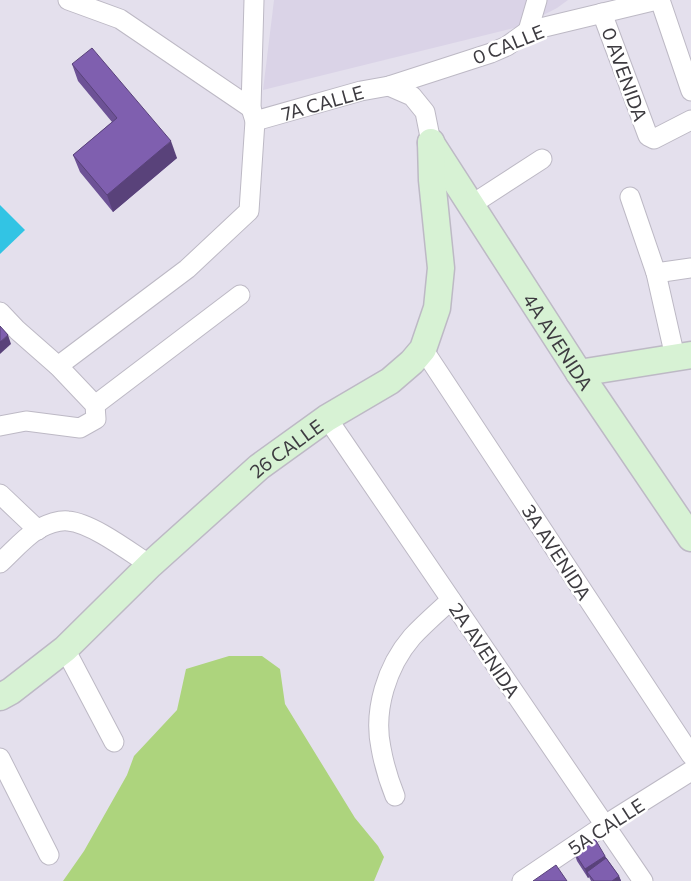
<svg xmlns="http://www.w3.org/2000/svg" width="691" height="881" viewBox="0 0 691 881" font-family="Commissioner,sans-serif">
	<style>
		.built { fill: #dad3e7 }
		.green { fill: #add47d }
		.water { fill: #32c4e4 }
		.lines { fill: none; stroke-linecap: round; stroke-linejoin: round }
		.street-casing { stroke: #bdb9c5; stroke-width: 21 }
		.secondary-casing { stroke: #bdb9c5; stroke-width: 29 }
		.street { stroke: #fff; stroke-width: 19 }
		.secondary { stroke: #d7f2d4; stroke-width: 26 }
		.wall { fill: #6d5296 }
		.shaded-wall { fill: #59427a }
		.building { fill: #7f5faf; stroke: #59427a }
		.labels { text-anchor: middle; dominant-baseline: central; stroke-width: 5; stroke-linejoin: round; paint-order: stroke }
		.street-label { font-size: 19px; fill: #3d3b40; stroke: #fff }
	</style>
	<rect width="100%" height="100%" fill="#e4e0ed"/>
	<path class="built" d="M274 0H568L557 8 522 26 263 90Z"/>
	<path class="green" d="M229 656H262L280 669 285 704 355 818 378 846 384 857 374 881H63L84 851 127 775 134 756 177 710 186 669Z"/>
	<path class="water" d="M0 205 25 230 0 254Z"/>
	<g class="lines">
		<g class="street-casing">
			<g id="street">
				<path d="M68 0 120 19 251 108"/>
				<path d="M660 0 691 91"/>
				<path d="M602 13 648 136 654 139 691 120"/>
				<path d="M528 31 537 0"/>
				<path d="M389 86 412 96 425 112 431 142"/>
				<path id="s1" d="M255 121 361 91 389 86 491 53 507 46 528 31 657 0"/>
				<path d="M630 197 656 273 675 357"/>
				<path d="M471 205 542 159"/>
				<path d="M656 273 691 268"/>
				<path d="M0 312 17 330 58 366 95 405 96 419 80 428 26 421 0 426"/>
				<path d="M423 349 691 755"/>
				<path d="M58 366 187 269 249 211 255 121 251 108 254 0"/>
				<path d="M95 405 240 295"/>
				<path d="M327 418 643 881"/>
				<path d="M0 494 38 530"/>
				<path d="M0 563C12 552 24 538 38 529 46 525 59 520 68 521 92 523 130 552 150 565"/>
				<path d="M65 649 114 742"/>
				<path d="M0 758 49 855"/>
				<path d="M395 796C389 781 384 765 381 748 373 710 387 666 412 637 424 624 438 612 451 600"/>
				<path d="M522 881 605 825 691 771"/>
			</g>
		</g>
		<g class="secondary-casing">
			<g id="secondary">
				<path id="s2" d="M431 143 579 373 691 538"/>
				<path d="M579 373 691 355"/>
				<path id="s3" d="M0 697 11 691 65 649 150 565 259 467 327 418 390 381 412 362 423 349 437 308 441 268 432 180 431 142"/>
			</g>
		</g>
		<use href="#street" class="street"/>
		<use href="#secondary" class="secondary"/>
	</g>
	<g class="wall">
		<path d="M72 64 177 158 113 212 80 172 73 155 112 122 78 81Z"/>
		<path d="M574 852 605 856 619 876 621 881H591L589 877 588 878 577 861Z"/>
	</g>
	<g class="shaded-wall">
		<path d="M171 141 177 158 113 212 107 195Z"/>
		<path d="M8 335 11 344 0 354V342Z"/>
		<path d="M605 856 609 865 587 872 589 877 588 878 585 869Z"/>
		<path d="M619 876 621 881H612Z"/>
	</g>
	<g class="building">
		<path d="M92 48 171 141 107 195 73 155 117 118 72 64Z"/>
		<path d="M0 326 8 335 0 342Z"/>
		<path d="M595 839 605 856 585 869 574 852Z"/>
		<path d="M606 858 619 876 612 881H594L587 872Z"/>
		<path d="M556 865 567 881H533Z"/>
	</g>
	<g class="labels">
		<g class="street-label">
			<text transform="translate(508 44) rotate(-22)">0 CALLE</text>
			<text transform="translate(625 74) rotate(70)">0 AVENIDA</text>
			<text stroke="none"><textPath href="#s1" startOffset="70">7A CALLE</textPath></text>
			<text stroke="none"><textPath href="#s2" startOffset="236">4A AVENIDA</textPath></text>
			<text stroke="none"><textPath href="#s3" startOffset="380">26 CALLE</textPath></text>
			<text transform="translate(557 552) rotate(57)">3A AVENIDA</text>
			<text transform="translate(485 650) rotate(56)">2A AVENIDA</text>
			<text transform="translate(606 826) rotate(-33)">5A CALLE</text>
		</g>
	</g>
</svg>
